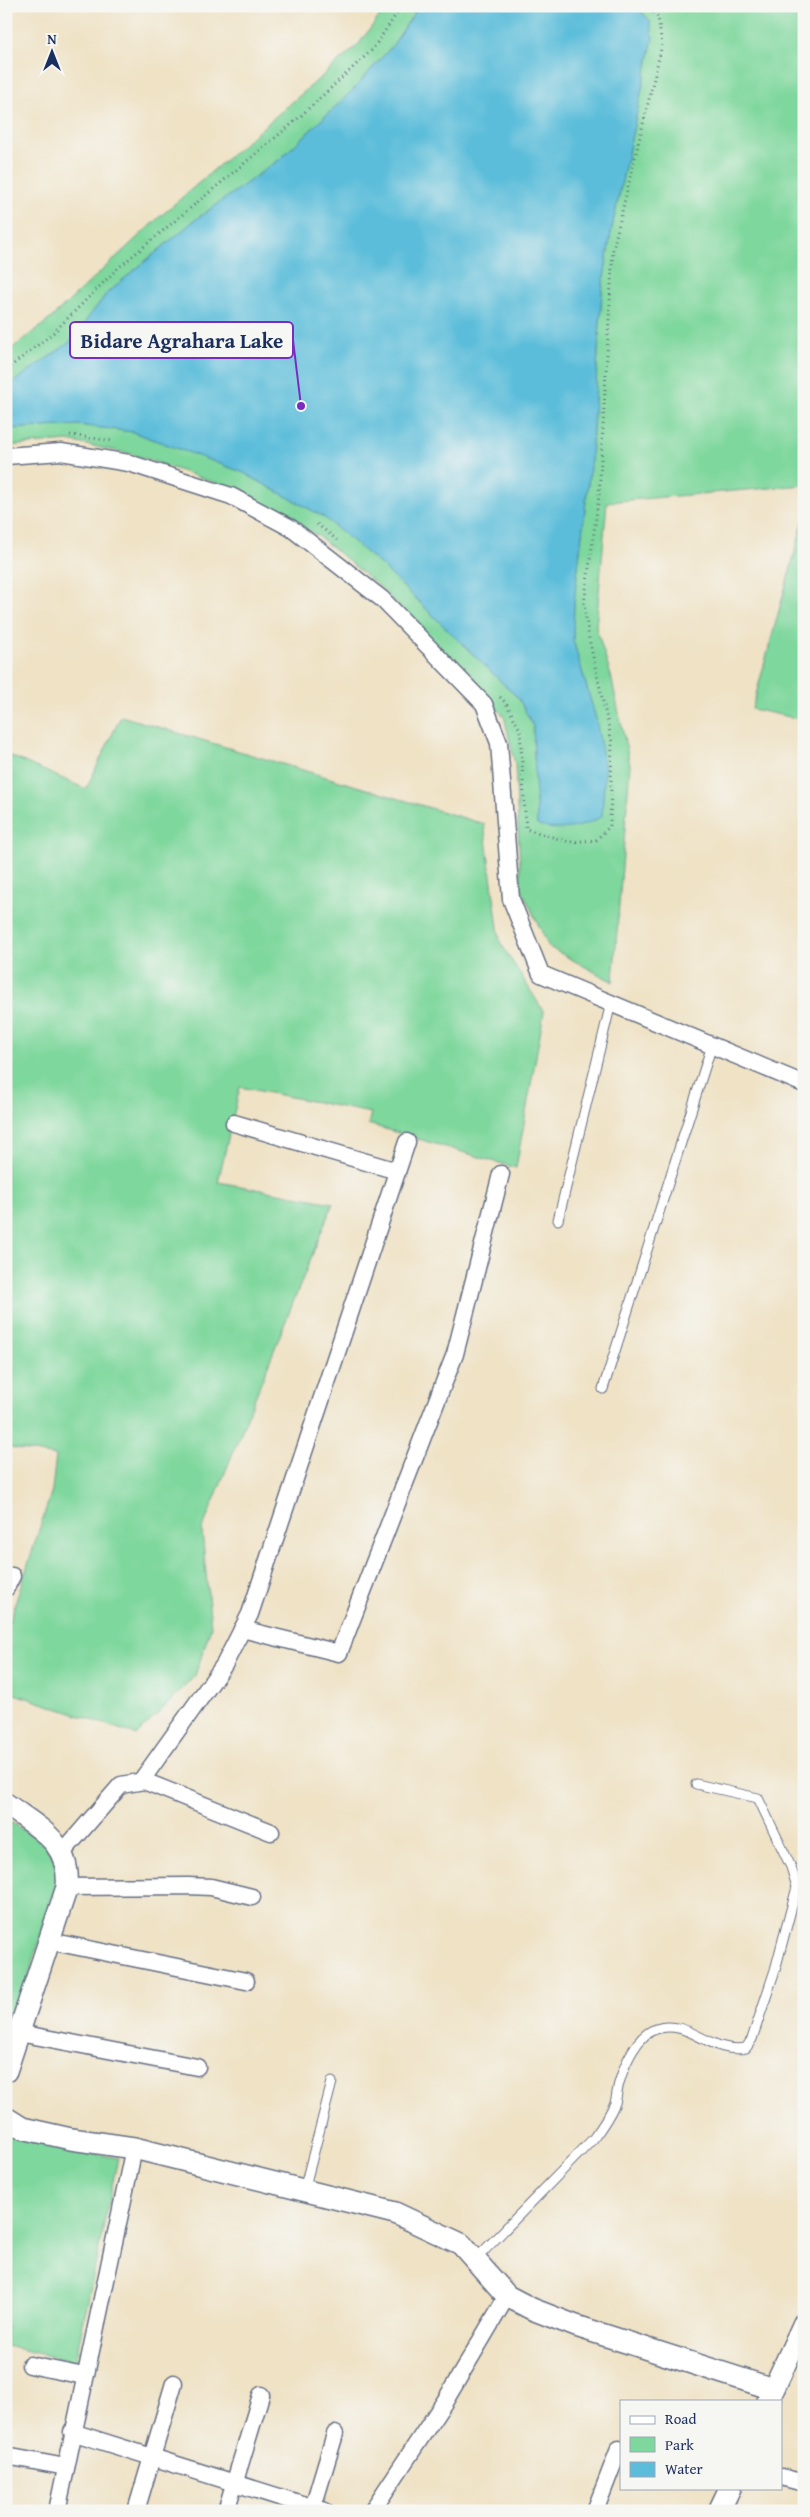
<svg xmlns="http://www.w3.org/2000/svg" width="810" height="2517" viewBox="0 0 810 2517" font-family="'Gentium Book Plus',serif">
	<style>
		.green { fill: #7ed79c; stroke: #4c837d }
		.water { fill: #5cbdda; stroke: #3c769c }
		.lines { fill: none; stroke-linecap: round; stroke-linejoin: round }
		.service-casing { stroke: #656e82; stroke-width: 11 }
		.minor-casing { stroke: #656e82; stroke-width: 19 }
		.tertiary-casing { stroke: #656e82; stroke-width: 24 }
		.path { stroke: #656e82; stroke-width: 3; stroke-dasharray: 1 4; stroke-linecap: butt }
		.service { stroke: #fff; stroke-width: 9 }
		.minor { stroke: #fff; stroke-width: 16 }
		.tertiary { stroke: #fff; stroke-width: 21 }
		.leader { fill: none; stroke: #7b2cbf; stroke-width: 2 }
		.callout-dot { fill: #7b2cbf; stroke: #f6f6f2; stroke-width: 2 }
		.callout { fill: #f6f6f2; stroke: #7b2cbf; stroke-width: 2 }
		.callout-label { font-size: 21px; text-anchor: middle; font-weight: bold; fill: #1b2f5e }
	</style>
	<rect width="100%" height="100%" fill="#f6f6f2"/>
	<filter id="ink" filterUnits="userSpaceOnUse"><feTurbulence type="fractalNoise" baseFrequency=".02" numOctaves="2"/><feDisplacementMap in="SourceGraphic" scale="10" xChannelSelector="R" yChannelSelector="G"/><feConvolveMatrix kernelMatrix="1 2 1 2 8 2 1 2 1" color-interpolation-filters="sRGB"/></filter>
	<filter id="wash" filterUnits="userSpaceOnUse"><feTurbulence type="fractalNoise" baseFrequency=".0096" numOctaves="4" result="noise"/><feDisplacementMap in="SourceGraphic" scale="20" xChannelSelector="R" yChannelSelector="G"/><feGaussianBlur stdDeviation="1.12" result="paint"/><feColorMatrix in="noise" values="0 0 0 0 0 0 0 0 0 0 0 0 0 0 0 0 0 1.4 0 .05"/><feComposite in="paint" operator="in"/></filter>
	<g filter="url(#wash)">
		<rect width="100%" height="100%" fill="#efe2c5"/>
		<g class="green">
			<path d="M387 6H419L393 45 353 90 279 160 195 220 107 293 69 343 6 387V353L49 320 156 220 358 45Z"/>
			<path d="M636 6H804V485L607 502 596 627 611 676 630 765 613 982 549 947 521 888 515 764 504 716 381 588 317 535 234 489 131 454 68 441 6 446V429L79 425 133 432 242 472 324 517 381 565 519 699 533 726 537 825 596 719 573 640 574 601 591 459 602 291 611 232 653 38 650 21Z"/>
			<path d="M804 519V720L752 709Z"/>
			<path d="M121 716 484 824 500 942 544 1012 516 1168 368 1124 371 1113 240 1087 218 1182 333 1203 202 1530 211 1627 195 1676 137 1735 6 1691V1632L52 1490 56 1456 6 1447V754L86 789Z"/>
			<path d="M6 1819 44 1843 60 1870 6 2054Z"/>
			<path d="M6 2136 118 2158 75 2362 6 2346Z"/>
		</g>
		<path class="water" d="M419 6H636L650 21 653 38 611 232 602 291 591 459 574 601 573 640 596 719 605 769 602 816C584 828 557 833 537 825L533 726 519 699 381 565 324 517 242 472 133 432 79 425 6 429V387L69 343 107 293 195 220 279 160 353 90 393 45Z"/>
	</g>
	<g filter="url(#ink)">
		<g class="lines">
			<g class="service-casing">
				<g id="service">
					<path d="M558 1220 611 1003"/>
					<path d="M603 1389 712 1045"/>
					<path d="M304 2190 332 2082"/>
					<path d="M476 2259 593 2139C602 2127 609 2117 615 2103 617 2096 617 2088 620 2080 625 2063 638 2034 656 2029 690 2018 710 2055 746 2048L752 2039 775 1970 797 1887 791 1867 758 1798 696 1784"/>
				</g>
			</g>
			<g class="minor-casing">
				<g id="minor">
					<path d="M6 456 61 452 129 463 231 496 291 528 382 599 484 704 499 743 511 899 541 974 804 1084"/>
					<path d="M234 1123 397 1171"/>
					<path d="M6 1588 12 1576"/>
					<path d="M242 1629 339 1653 455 1354 501 1174"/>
					<path d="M141 1781 224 1665 250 1614 407 1142"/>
					<path d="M62 1853 121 1785 144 1781 271 1832"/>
					<path d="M67 1887 188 1886 211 1887 252 1897"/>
					<path d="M49 1941 246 1981"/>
					<path d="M19 2033 197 2067"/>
					<path d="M30 2365 84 2376"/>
					<path d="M72 2432 324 2511"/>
					<path d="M6 2456 66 2467"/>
					<path d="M781 2477 804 2483"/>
					<path d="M313 2507 335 2434"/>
					<path d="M57 2511 134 2148"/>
					<path d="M136 2511 174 2383"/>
					<path d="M226 2511 261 2395"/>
					<path d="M372 2511 445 2401 507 2296"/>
					<path d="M595 2511 619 2449"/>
				</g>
			</g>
			<g class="tertiary-casing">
				<g id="tertiary">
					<path d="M6 1804C38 1828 71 1842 67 1887L6 2071"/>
					<path d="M6 2118 22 2128 71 2139 134 2148 395 2213 461 2244 507 2296 532 2309 576 2326 773 2389"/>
					<path d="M768 2401 804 2323"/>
					<path d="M719 2511 730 2488"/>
				</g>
			</g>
			<g class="path">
				<path d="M6 370 52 334 118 268 293 123 372 50 402 6"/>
				<path d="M70 435 113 441"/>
				<path d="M317 524 337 540"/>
				<path d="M500 697 506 703 520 730 526 829 569 842 596 840 610 826 612 742 589 639 584 604 599 496 613 249 662 45 658 17 648 6"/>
			</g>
			<use href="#service" class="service"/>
			<use href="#minor" class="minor"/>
			<use href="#tertiary" class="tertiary"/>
		</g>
	</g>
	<path class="leader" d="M301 406L293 340"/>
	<circle class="callout-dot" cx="301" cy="406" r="5"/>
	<rect class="callout" x="70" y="322" width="223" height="36" rx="5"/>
	<g class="callout-label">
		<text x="182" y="348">Bidare Agrahara Lake</text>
	</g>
	<rect width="810" height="2517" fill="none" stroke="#f6f6f2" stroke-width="25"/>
	<rect x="620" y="2400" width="162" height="90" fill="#f6f6f2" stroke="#9ea6b7"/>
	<rect x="630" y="2416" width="25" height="8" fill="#ffffff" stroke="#9ea6b7"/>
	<text x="665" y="2424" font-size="15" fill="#1b2f5e">Road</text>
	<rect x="630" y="2437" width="25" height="15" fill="#7ed79c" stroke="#9ea6b7"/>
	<text x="665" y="2450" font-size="15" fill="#1b2f5e">Park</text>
	<rect x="630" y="2462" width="25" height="15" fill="#5cbdda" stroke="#9ea6b7"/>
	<text x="665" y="2474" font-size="15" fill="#1b2f5e">Water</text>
	<g transform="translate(52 52)" stroke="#f6f6f2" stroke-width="4" paint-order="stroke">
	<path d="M0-4L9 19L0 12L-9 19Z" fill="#1b2f5e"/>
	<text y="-8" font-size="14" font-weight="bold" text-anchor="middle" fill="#1b2f5e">N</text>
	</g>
</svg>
